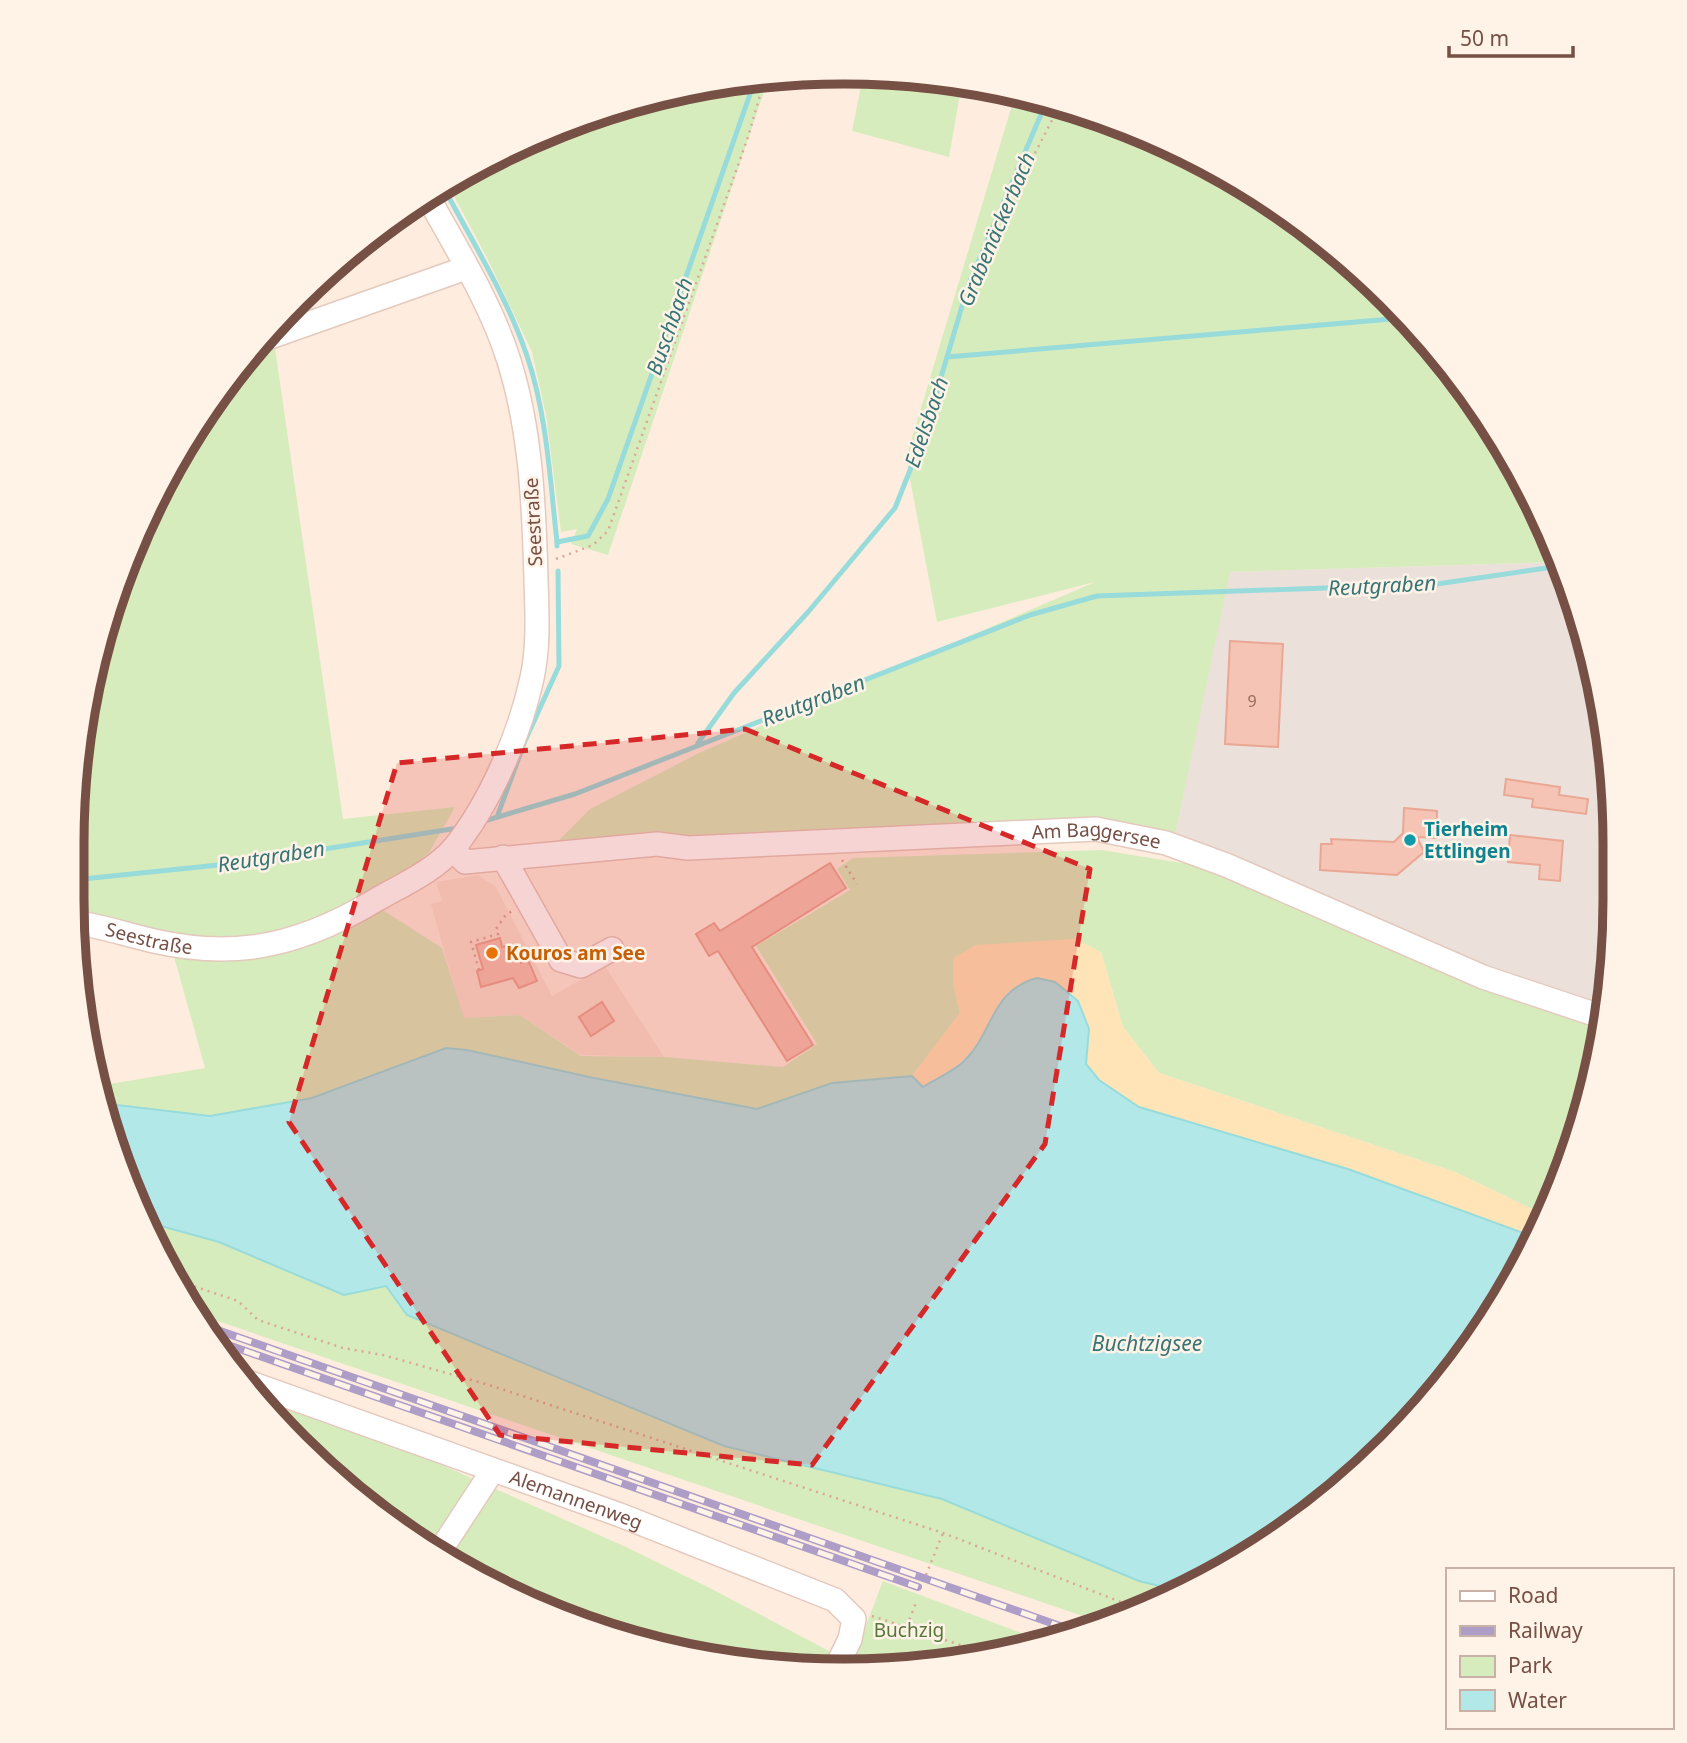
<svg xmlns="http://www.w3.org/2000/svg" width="1687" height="1743" viewBox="0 0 1687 1743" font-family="'Noto Sans',sans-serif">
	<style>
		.residential { fill: #f8e0d0 }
		.industrial { fill: #ece0db }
		.green { fill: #d7ecbd }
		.sand { fill: #ffe4b8 }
		.water { fill: #b2e8e8; stroke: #98dbdb; stroke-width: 2 }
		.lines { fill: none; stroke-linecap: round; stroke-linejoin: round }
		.stream { stroke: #98dbdb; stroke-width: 5 }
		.building { fill: #f5c4b4; stroke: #e9a794; stroke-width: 2 }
		.minor-casing { stroke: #e4c9bd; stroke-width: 26 }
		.path { stroke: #daa798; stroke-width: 2.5; stroke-dasharray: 2 5; stroke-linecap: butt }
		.minor { stroke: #fff; stroke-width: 23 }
		.rail-casing { stroke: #ae9ec7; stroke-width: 8 }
		.rail { stroke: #fff2e7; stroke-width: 5; stroke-dasharray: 16; stroke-linecap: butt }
		.marked { fill: #d62828; fill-opacity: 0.2; stroke: #d62828; stroke-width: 5; stroke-dasharray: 14 9; stroke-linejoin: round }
		.culture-dot { fill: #0f9aa8; stroke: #fff2e7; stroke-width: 2.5 }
		.food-dot { fill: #e8710a; stroke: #fff2e7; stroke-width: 2.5 }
		.labels { text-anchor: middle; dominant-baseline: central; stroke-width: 5; stroke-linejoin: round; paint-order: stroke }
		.number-label { font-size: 16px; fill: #966c61 }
		.street-label { font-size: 19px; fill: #764f45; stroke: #fff2e7 }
		.culture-label { font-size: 19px; font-weight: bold; fill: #0d838f; stroke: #fff2e7; text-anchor: start }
		.food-label { font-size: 19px; font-weight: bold; fill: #c56008; stroke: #fff2e7; text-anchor: start }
		.park-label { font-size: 19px; fill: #55773a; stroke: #fff2e7 }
		.water-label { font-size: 21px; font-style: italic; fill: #357576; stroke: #fff2e7 }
		.rim { fill: none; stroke: #764f45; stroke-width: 9 }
	</style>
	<rect width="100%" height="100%" fill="#feeddf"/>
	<path class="residential" d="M478 875 496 887 552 996 605 966 664 1057 581 1055 520 1015 463 1018 431 904 442 901 436 882Z"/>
	<path class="industrial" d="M1558 562 1589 643 1614 793V950L1605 1004 1488 965 1174 840 1229 572Z"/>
	<g class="green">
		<path d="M863 76 944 78 962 83 949 157 852 131Z"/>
		<path d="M769 77 608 555 571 544 577 529 561 532 546 415 532 352 487 258 448 185 502 152 643 98Z"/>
		<path d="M1015 95 1091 113 1229 175 1352 263 1456 373 1535 502 1558 562 1230 572 1174 840 555 844 590 809 701 752 1095 582 937 622 906 458Z"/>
		<path d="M275 348 343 819 455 807 429 853 401 875 301 929 258 938 161 935 88 917 77 952 72 899 78 742 113 596 175 458 246 358Z"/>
		<path d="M1102 850 1194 865 1483 984 1601 1024 1589 1100 1545 1215 1455 1172 1159 1073 1123 1027 1101 952 953 982 960 1013 912 1076 832 1083 757 1109 446 1048 312 1098 210 1116 110 1104 108 1119 98 1086 205 1068 173 953 245 957 378 907 442 948 464 1018 520 1015 581 1056 664 1057 783 1067 817 1044 756 946 850 890 837 869 853 858Z"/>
		<path d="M146 1222 219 1242 344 1295 386 1286 407 1315 724 1446 942 1499 1139 1581 1183 1592 1103 1623 200 1315Z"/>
		<path d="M261 1395 377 1436 626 1547 710 1588 846 1660 863 1633 883 1581 1048 1643 894 1670 742 1665 595 1630 457 1568 334 1479 259 1399Z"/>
	</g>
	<path class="sand" d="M1076 939 1101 952 1123 1027 1159 1073 1455 1172 1545 1215 1537 1238 1348 1169 1139 1107 1099 1080 1086 1064 1089 1029 992 1015C972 1058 962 1063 923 1087L912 1076 960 1013 953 982V958L976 945Z"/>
	<path class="water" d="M1037 978 1055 982 1078 1001 1089 1029 1086 1064 1099 1080 1139 1107 1348 1169 1537 1238 1456 1370 1352 1480 1183 1592 1139 1581 942 1499 724 1446 407 1315 386 1286 344 1295 219 1242 146 1222C129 1192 106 1137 109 1104L210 1116 312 1098 446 1048 467 1050 589 1077 757 1109 832 1083 912 1076 923 1087C936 1079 954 1071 964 1061 994 1032 990 991 1037 978Z"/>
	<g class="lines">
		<g class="stream">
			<path d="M444 188C473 243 507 297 527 356 547 415 550 480 557 542"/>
			<path d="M947 357 968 286 1045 105 1050 103"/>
			<path d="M557 546V542L588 536 608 499 755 80"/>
			<path d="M698 743 734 693 809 611 895 508 924 435 947 357 1403 318"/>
			<path d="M497 817 525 741 559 666 558 571"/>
			<path d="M481 822 575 794 1030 615 1097 596 1437 584 1560 566"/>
			<path d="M73 880 228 864 458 828"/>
		</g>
	</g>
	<g class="building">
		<path d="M1230 641 1283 644 1278 747 1225 744Z"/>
		<path d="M1506 779 1560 787 1559 795 1588 799 1586 814 1532 807 1533 799 1504 795Z"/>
		<path d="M1404 808 1437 811 1436 838 1417 837 1424 852 1397 875 1320 870 1321 844H1332L1331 839 1394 842 1403 833Z"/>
		<path d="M1510 835 1563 841 1560 881 1539 879 1540 865 1508 862Z"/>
		<path d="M830 863 846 888 752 947 813 1045 787 1061 718 951 709 956 696 934 714 923 720 931Z"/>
		<path d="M500 938 502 947 506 946 511 961 519 959 521 963 528 960 537 981 519 988 513 978 481 987 477 971 483 969 476 945Z"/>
		<path d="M602 1002 614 1021 591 1036 579 1017Z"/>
	</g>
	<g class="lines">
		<g class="minor-casing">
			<g id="minor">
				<path d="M259 341 466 268"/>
				<path id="s1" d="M453 849 465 862 657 844 688 848 1096 829 1166 843 1226 865 1483 977 1603 1017"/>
				<path d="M503 857 561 960 581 966 612 949"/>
				<path id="s2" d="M74 922C101 926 128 935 154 941 185 948 222 951 253 947 298 941 338 923 376 900 402 885 434 871 454 848 490 803 520 734 532 678 539 646 537 612 536 579 534 506 531 431 509 361 491 303 457 250 428 197"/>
				<path id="s3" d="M242 1380 620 1515 835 1600 854 1619 850 1639 836 1668"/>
				<path d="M438 1554 493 1470"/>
			</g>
		</g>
		<g class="path">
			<path d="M1022 178 1060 105"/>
			<path d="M556 559 593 545 608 531 748 137 765 78"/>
			<path d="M842 860 857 884"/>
			<path d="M479 970 471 942 498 934 496 929 505 916 512 911"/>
			<path d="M79 974 88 946"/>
			<path d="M181 1282 238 1301 258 1320 343 1348 383 1355 489 1385 943 1533 1139 1609"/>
			<path d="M926 1575 943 1533"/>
			<path d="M872 1616 988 1654"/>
			<path d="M907 1626 917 1600"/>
		</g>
		<use href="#minor" class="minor"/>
		<g class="rail-casing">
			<g id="rail">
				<path d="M206 1326 1077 1632"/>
				<path d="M214 1340 918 1587"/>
			</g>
		</g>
		<use href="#rail" class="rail"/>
	</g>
	<path class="marked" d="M745 729 1090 869 1045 1144 812 1465 500 1435 289 1122 397 763Z"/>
	<circle class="culture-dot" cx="1410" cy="840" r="7"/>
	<circle class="food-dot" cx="492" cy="953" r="7"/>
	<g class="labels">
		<g class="number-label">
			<text x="1252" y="701">9</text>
		</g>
		<g class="street-label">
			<text transform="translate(533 522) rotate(-93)">Seestraße</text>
			<text stroke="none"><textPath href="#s1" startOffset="651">Am Baggersee</textPath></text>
			<text stroke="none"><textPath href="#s2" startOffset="77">Seestraße</textPath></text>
			<text stroke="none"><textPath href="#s3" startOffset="355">Alemannenweg</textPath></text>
		</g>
		<g class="culture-label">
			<text x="1424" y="829">Tierheim<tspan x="1424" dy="22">Ettlingen</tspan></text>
		</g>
		<g class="food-label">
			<text x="506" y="953">Kouros am See</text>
		</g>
		<g class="park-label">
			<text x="909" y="1630">Buchzig</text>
		</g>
		<g class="water-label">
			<text transform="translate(996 229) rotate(-67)">Grabenäckerbach</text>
			<text transform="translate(669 326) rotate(-71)">Buschbach</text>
			<text transform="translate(926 422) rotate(-71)">Edelsbach</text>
			<text transform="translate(1382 585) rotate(-3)">Reutgraben</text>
			<text transform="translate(813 700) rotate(-21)">Reutgraben</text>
			<text transform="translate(271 856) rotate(-9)">Reutgraben</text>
			<text x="1147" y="1343">Buchtzigsee</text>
		</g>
	</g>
	<path d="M0 0H1687V1743H0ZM843 84H844A759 759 0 0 1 1603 843V900A759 759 0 0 1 844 1659H843A759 759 0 0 1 84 900V843A759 759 0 0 1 843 84Z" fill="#fff2e7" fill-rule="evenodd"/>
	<path class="rim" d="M843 84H844A759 759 0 0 1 1603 843V900A759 759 0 0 1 844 1659H843A759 759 0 0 1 84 900V843A759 759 0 0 1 843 84Z"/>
	<rect x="1446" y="1568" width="228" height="161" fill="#fff2e7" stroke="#c8b1a6" stroke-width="2"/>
	<rect x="1460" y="1591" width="35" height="10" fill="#ffffff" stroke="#c8b1a6" stroke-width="2"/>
	<text x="1508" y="1603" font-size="21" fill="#764f45">Road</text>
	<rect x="1460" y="1626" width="35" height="10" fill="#ae9ec7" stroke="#c8b1a6" stroke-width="2"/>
	<text x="1508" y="1638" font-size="21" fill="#764f45">Railway</text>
	<rect x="1460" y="1656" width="35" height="21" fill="#d7ecbd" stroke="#c8b1a6" stroke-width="2"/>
	<text x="1508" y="1673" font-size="21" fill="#764f45">Park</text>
	<rect x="1460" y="1690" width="35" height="21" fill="#b2e8e8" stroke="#c8b1a6" stroke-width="2"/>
	<text x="1508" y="1708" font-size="21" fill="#764f45">Water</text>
	<path d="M1449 46v10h124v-10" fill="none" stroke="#764f45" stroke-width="3.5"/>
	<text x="1460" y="46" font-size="21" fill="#764f45" stroke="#fff2e7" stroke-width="5" paint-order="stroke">50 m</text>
</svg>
